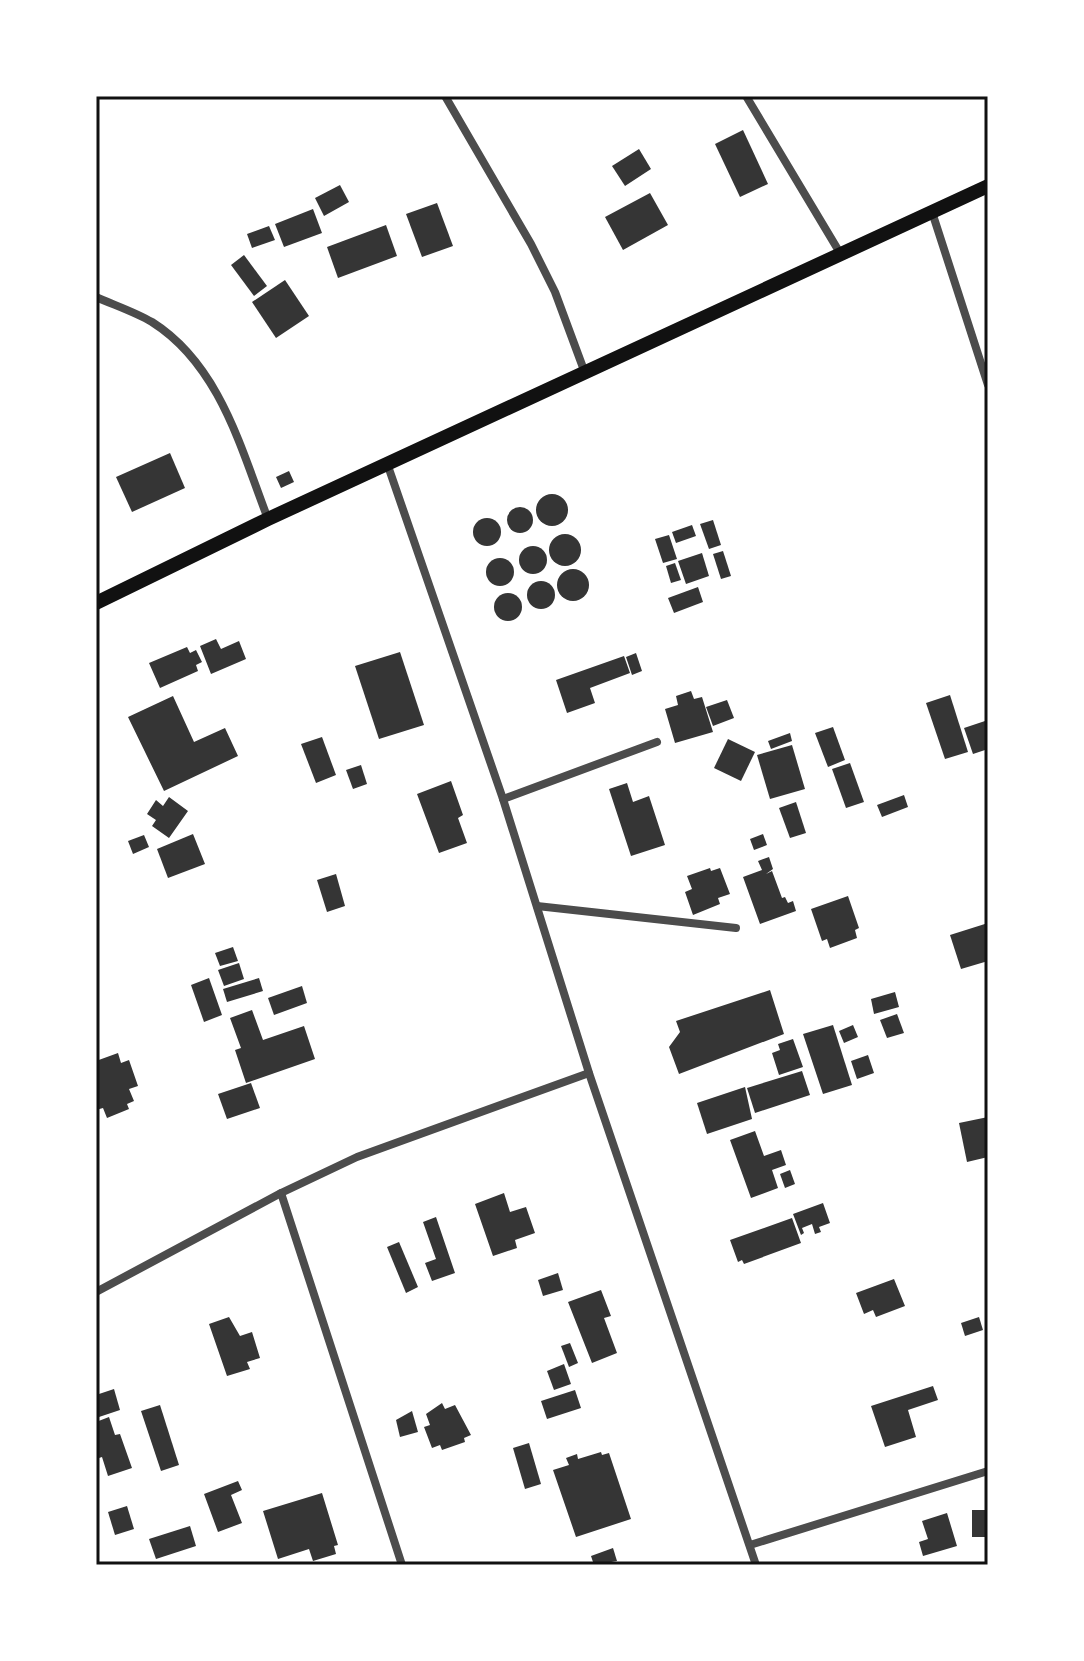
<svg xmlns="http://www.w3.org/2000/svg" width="1084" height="1661" viewBox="0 0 1084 1661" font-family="'Noto Serif',serif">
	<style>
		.building { fill: #353535 }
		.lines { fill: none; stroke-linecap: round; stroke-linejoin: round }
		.minor { stroke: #4c4c4c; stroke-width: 8 }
		.secondary { stroke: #111; stroke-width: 14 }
		.neatline { fill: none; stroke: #111; stroke-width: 3 }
	</style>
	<rect width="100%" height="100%" fill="#fff"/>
	<g class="building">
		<path d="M743 130 768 184 740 197 715 144Z"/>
		<path d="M639 149 651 169 625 186 612 166Z"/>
		<path d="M340 185 349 202 324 216 315 198Z"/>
		<path d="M650 193 668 225 623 250 605 217Z"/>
		<path d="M437 203 453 246 422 257 406 214Z"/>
		<path d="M313 209 322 233 284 247 275 224Z"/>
		<path d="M386 225 397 256 338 278 327 247Z"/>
		<path d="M269 226 275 240 252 248 247 234Z"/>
		<path d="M244 255 267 286 254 296 231 265Z"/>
		<path d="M285 280 309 316 276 338 252 302Z"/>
		<path d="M170 453 185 488 132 512 116 477Z"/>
		<path d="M289 471 294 482 281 488 276 477Z"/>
		<circle cx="552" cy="510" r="16"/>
		<circle cx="520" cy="520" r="13"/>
		<circle cx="487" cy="532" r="14"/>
		<path d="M713 520 721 545 709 549 700 524Z"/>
		<path d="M692 525 696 536 676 543 672 532Z"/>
		<circle cx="565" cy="550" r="16"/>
		<path d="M669 535 677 559 663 563 655 539Z"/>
		<circle cx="533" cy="560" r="14"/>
		<path d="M723 551 731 576 721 579 713 554Z"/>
		<path d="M702 553 709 576 686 584 678 561Z"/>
		<circle cx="500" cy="572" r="14"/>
		<path d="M675 563 681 580 671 583 666 566Z"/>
		<circle cx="573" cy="585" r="16"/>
		<circle cx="541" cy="595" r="14"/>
		<path d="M698 587 703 602 674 613 668 598Z"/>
		<circle cx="508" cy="607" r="14"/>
		<path d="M216 639 221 649 239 641 246 659 211 674 200 646Z"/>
		<path d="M187 647 190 653 196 650 202 662 196 665 198 671 160 688 149 663Z"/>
		<path d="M400 652 424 725 379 739 355 666Z"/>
		<path d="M636 653 642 671 632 675 626 657Z"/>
		<path d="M624 656 630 673 590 688 595 703 567 713 556 680Z"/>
		<path d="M691 691 694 699 702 697 713 732 675 743 665 709 678 705 676 696Z"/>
		<path d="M950 695 968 752 945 759 926 703Z"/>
		<path d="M173 696 194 742 225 728 238 756 164 791 128 717Z"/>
		<path d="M727 700 734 718 713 726 706 707Z"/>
		<path d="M988 720V749L973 754 964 728Z"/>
		<path d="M833 727 845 760 828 767 815 733Z"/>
		<path d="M790 733 792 741 771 749 768 741Z"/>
		<path d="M322 737 336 775 316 783 301 744Z"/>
		<path d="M728 739 755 752 741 781 714 768Z"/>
		<path d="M792 745 805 789 770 799 757 755Z"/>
		<path d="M850 763 864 802 846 808 832 769Z"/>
		<path d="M361 765 367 784 353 789 346 770Z"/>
		<path d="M451 781 463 815 458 818 467 843 439 853 417 794Z"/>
		<path d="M627 783 633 802 649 796 665 845 631 856 609 789Z"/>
		<path d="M904 795 908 807 882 817 877 805Z"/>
		<path d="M169 797 188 811 169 838 152 826 156 820 147 814 156 800 163 806Z"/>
		<path d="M796 802 806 833 790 838 779 808Z"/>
		<path d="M193 834 205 864 168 878 157 849Z"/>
		<path d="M763 834 767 845 754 850 750 839Z"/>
		<path d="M144 835 149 847 133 854 128 841Z"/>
		<path d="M769 857 773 869 766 874 772 871 782 898 785 897 788 903 793 901 796 911 760 924 743 877 762 870 758 861Z"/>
		<path d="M710 868 711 871 720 868 730 894 718 898 720 904 693 915 685 892 692 889 687 876Z"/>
		<path d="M336 874 345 906 327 912 317 880Z"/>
		<path d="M848 896 859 928 855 930 857 938 830 948 827 939 822 941 811 909Z"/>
		<path d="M988 923V961L961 969 950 935Z"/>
		<path d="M233 947 238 961 220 966 215 953Z"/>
		<path d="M239 963 244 979 224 986 218 970Z"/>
		<path d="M209 978 222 1015 204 1022 191 985Z"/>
		<path d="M259 978 263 991 227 1002 223 989Z"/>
		<path d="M302 986 307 1003 274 1015 268 998Z"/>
		<path d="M770 990 784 1034 679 1074 669 1047 680 1032 676 1021Z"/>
		<path d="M895 992 899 1007 874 1014 871 999Z"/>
		<path d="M252 1010 263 1040 304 1026 315 1059 246 1083 235 1050 241 1048 230 1018Z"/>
		<path d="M897 1014 904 1033 887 1038 880 1020Z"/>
		<path d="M833 1025 852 1085 823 1094 803 1034Z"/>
		<path d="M853 1025 858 1037 844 1043 839 1031Z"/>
		<path d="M793 1039 803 1067 779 1075 772 1053 780 1050 778 1044Z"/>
		<path d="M118 1053 121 1063 129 1060 138 1086 129 1089 134 1101 127 1104 129 1109 107 1118 103 1108 96 1110V1061Z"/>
		<path d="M868 1055 874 1073 857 1079 851 1061Z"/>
		<path d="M802 1071 810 1095 755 1113 747 1088Z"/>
		<path d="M251 1083 260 1108 227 1119 218 1094Z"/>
		<path d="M745 1087 752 1119 707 1134 697 1103Z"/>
		<path d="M988 1117V1157L967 1162 959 1123Z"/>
		<path d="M755 1131 764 1156 781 1150 786 1165 772 1170 778 1188 751 1198 730 1140Z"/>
		<path d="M790 1170 795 1184 785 1188 780 1174Z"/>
		<path d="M504 1193 510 1212 526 1207 535 1233 515 1240 517 1248 493 1256 475 1204Z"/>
		<path d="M823 1203 830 1223 819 1227 821 1232 815 1234 812 1224 802 1228 804 1233 801 1235 793 1214Z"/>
		<path d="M436 1217 455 1273 432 1281 425 1263 436 1259 423 1222Z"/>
		<path d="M792 1218 801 1243 744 1264 742 1260 738 1262 730 1240Z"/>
		<path d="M399 1242 418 1287 406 1293 387 1247Z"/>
		<path d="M558 1273 563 1290 543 1296 538 1280Z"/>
		<path d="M894 1279 905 1306 876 1317 873 1310 864 1314 856 1293Z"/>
		<path d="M601 1290 611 1316 604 1318 617 1353 592 1363 568 1302Z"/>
		<path d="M229 1317 240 1336 252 1332 260 1358 247 1362 250 1369 227 1376 209 1324Z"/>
		<path d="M979 1317 983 1330 965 1336 961 1323Z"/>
		<path d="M570 1343 578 1363 569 1367 561 1346Z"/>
		<path d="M564 1364 571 1384 554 1390 547 1371Z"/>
		<path d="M933 1386 938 1400 908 1410 916 1437 885 1447 871 1406Z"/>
		<path d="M114 1389 120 1410 96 1418V1395Z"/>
		<path d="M575 1390 581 1408 547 1419 541 1401Z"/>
		<path d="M442 1403 445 1409 455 1405 471 1435 464 1438 465 1442 442 1450 440 1445 432 1448 424 1427 430 1425 426 1414Z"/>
		<path d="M160 1405 179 1465 161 1471 141 1411Z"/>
		<path d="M412 1411 418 1432 400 1437 396 1420Z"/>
		<path d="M109 1417 115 1435 120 1434 132 1468 108 1476 102 1457 96 1459V1422Z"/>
		<path d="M529 1443 541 1484 525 1489 513 1448Z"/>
		<path d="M601 1452 602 1455 609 1453 631 1519 576 1537 553 1470 569 1465 566 1458 577 1454 578 1459Z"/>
		<path d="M238 1481 242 1490 231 1495 242 1523 218 1532 204 1494Z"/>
		<path d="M322 1493 338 1545 334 1546 336 1554 313 1561 309 1549 278 1559 263 1511Z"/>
		<path d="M127 1506 134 1529 115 1535 108 1512Z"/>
		<rect x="972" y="1510" width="16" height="27"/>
		<path d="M947 1513 957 1546 923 1556 919 1542 928 1539 922 1521Z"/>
		<path d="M190 1526 196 1546 156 1559 149 1539Z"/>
		<path d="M613 1548 617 1561 594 1565 591 1556Z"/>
	</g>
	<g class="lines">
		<g class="minor">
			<path d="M445 96 531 244 555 292 585 373"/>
			<path d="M746 96 840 253"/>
			<path d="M932 212 988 385"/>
			<path d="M96 297C114 305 135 312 152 322 220 365 241 449 268 519"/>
			<path d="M388 466 503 799 589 1073 756 1565"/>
			<path d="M503 799 657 742"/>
			<path d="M537 906 736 928"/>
			<path d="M281 1193 402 1565"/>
			<path d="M96 1292 281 1193 357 1157 589 1073"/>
			<path d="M750 1545 988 1471"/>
		</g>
		<path class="secondary" d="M96 603 268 519 988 186"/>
	</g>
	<rect width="1084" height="1661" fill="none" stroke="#ffffff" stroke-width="196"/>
	<rect x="98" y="98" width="888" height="1465" class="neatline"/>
</svg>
